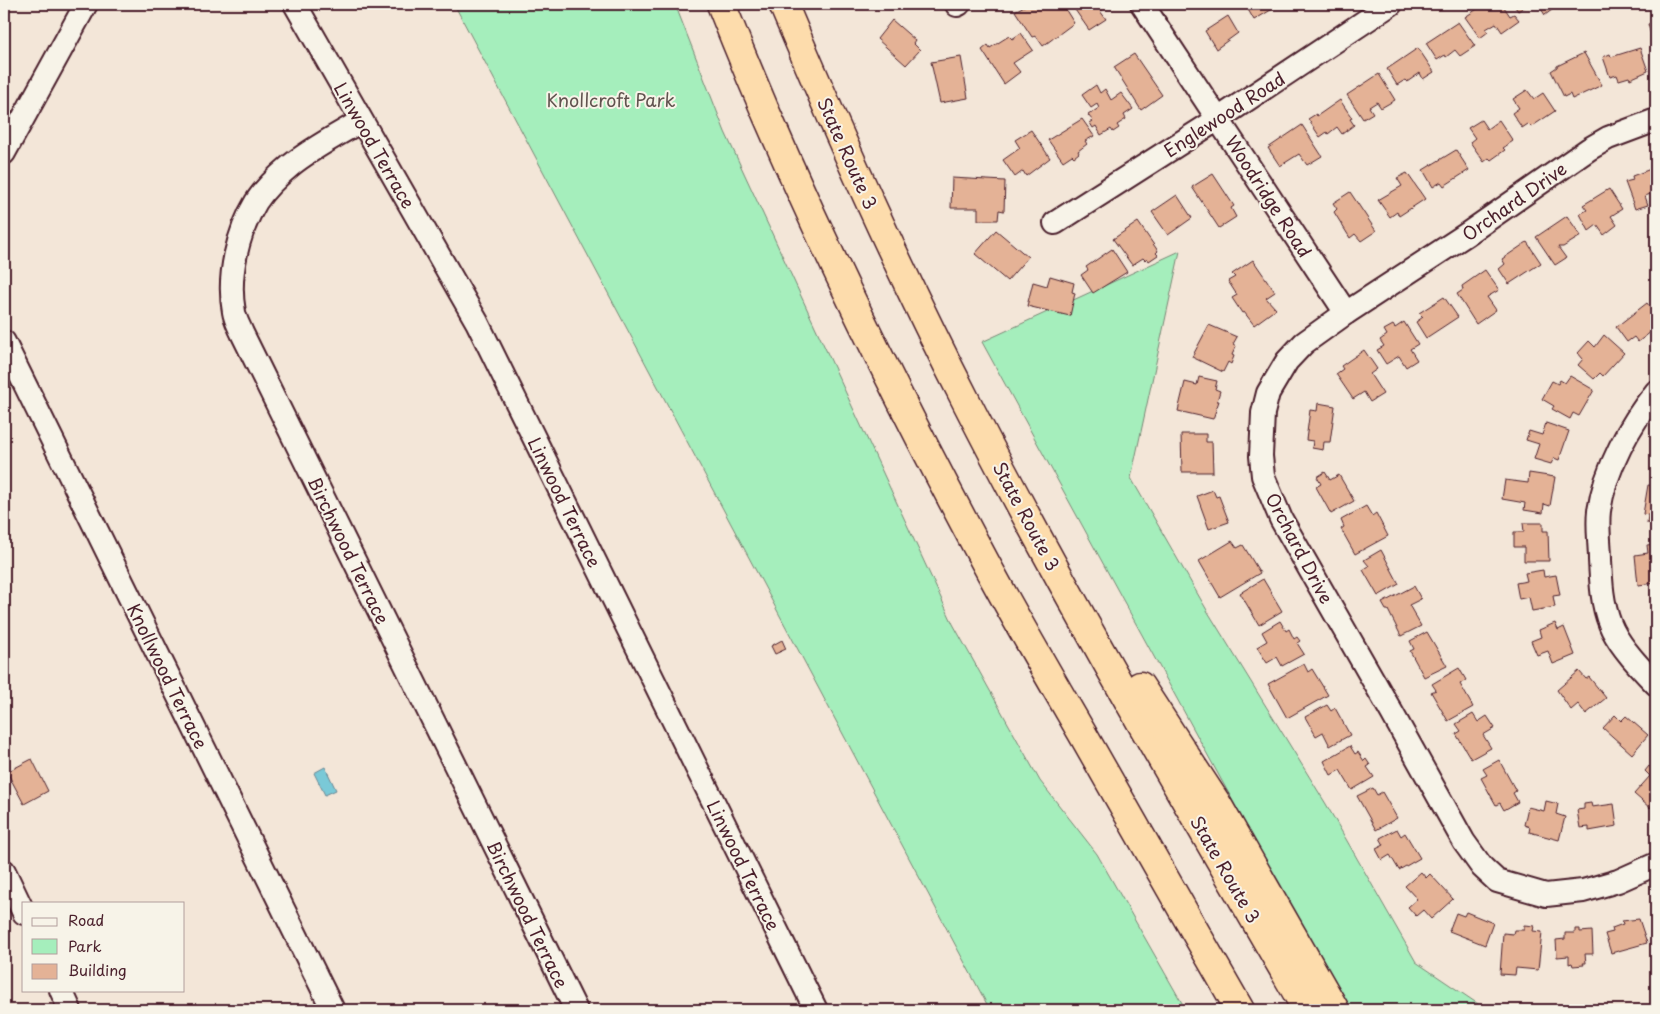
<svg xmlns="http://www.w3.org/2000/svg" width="1660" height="1014" viewBox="0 0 1660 1014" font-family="'Playpen Sans',sans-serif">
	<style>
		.green { fill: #a5eebc; stroke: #788674 }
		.water { fill: #7ac9d7; stroke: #678592 }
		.building { fill: #e4b296; stroke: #4a1f2b }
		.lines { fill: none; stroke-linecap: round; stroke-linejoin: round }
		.minor-casing { stroke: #4a1f2b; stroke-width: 26 }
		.highway-casing { stroke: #4a1f2b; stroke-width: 31 }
		.minor { stroke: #f7f3e8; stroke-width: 22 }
		.highway { stroke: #fddcac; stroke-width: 28 }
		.labels { text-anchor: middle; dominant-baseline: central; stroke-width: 4; stroke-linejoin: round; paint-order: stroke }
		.park-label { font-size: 18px; fill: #61534f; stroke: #f7f3e8 }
		.street-label { font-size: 18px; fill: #4a1f2b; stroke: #f7f3e8 }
	</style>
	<rect width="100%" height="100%" fill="#f3e6d8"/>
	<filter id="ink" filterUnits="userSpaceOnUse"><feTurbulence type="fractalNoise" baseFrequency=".02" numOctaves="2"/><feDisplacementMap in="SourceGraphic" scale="10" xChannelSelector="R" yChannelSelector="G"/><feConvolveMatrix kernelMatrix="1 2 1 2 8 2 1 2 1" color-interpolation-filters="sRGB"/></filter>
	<g filter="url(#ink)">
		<g class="green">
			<path d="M454 4H675L725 132 953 624 1040 781 1097 854 1186 1010H990Z"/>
			<path d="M1180 251 1131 478 1208 612 1326 804 1416 962 1487 1010H1352L1264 858 982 342Z"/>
		</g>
		<path class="water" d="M325 767 336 790 325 795 314 773Z"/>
		<g class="building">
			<path d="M1028 4H1062L1074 23 1043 46 1036 36 1032 37 1015 11Z"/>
			<path d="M1071 4H1100L1104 9 1100 11 1106 19 1089 30Z"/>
			<path d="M1250 4H1281L1254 20 1246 6Z"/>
			<path d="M1485 4H1502L1510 16 1514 14 1519 20 1502 32 1496 23 1486 29 1488 32 1480 38 1465 17Z"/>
			<path d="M1513 4H1529L1518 11Z"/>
			<path d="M1538 4H1560L1545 15Z"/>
			<path d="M1228 16 1238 33 1216 49 1205 31Z"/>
			<path d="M892 20 915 40 913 43 920 50 906 65 877 39Z"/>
			<path d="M1458 22 1475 46 1460 56 1455 50 1446 57 1445 55 1437 60 1426 43Z"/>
			<path d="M1656 22V53L1648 24Z"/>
			<path d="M1021 33 1033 50 1013 63 1020 72 1004 84 982 50 988 45 990 48 1009 36 1012 39Z"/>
			<path d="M1418 48 1434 72 1423 79 1420 73 1407 82 1405 80 1397 85 1387 69Z"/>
			<path d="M1640 48 1648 71 1630 79 1629 77 1619 80 1617 75 1610 77 1603 57 1610 54 1611 57Z"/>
			<path d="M1584 53 1602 85 1572 99 1570 94 1564 97 1551 71 1557 67V66Z"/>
			<path d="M1134 54 1162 95 1141 110 1114 67Z"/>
			<path d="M961 57 968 98 940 103 931 62Z"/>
			<path d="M1379 74 1395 100 1381 108 1377 102 1369 107 1373 113 1363 119 1347 95Z"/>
			<path d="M1096 85 1100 93 1105 89 1111 100 1121 93 1133 109 1124 115 1126 119 1117 125 1119 128 1113 132 1111 129 1101 135 1096 126 1093 128 1090 123 1093 121 1088 115 1099 108 1097 104 1091 108 1082 95Z"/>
			<path d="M1527 90 1534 99 1543 93 1555 111 1531 127 1528 124 1522 128 1512 113 1519 108 1513 99Z"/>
			<path d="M1340 100 1352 118 1350 119 1354 125 1342 134 1337 127 1328 134 1327 132 1320 137 1308 119 1316 114 1317 116Z"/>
			<path d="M1082 119 1094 136 1085 141 1087 144 1078 151 1079 153 1074 157 1072 155 1063 161 1048 140Z"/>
			<path d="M1481 120 1487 129 1499 120 1513 141 1503 148 1505 150 1491 160 1489 158 1484 162 1470 142 1475 138 1468 128Z"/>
			<path d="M1302 125 1322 156 1307 165 1299 154 1280 166 1268 148Z"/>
			<path d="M1031 130 1050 158 1026 176 1023 171 1015 177 1003 160 1020 148 1015 140Z"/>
			<path d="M1456 150 1469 170 1444 186 1441 182 1433 187 1423 170Z"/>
			<path d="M1656 167V192L1645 196 1648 205 1635 209 1625 182 1633 180 1632 176Z"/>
			<path d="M1407 173 1425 199 1399 216 1397 212 1390 217 1378 200 1402 186 1397 178Z"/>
			<path d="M1213 174 1234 206 1231 208 1236 217 1219 228 1192 187Z"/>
			<path d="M952 178 1005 181 1004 211 999 210 998 220H978V208H951Z"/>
			<path d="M1609 189 1622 209 1611 216 1617 225 1604 235 1597 225 1589 231 1580 214 1587 210 1583 205Z"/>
			<path d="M1350 192 1376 231 1361 241 1355 234 1350 238 1334 212 1337 209 1333 203Z"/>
			<path d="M1177 195 1192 218 1168 235 1152 212Z"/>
			<path d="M1567 216 1581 236 1563 247H1558L1566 258 1555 265 1536 237Z"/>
			<path d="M1138 222 1158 251 1156 253 1158 255 1149 261 1147 258 1145 260 1143 258 1132 265 1113 239Z"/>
			<path d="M996 230 1028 257 1007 281 975 254Z"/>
			<path d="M1527 242 1541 263 1509 284 1499 269 1505 264 1502 259Z"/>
			<path d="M1112 249 1127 272 1093 293 1081 275 1088 270 1086 267Z"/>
			<path d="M1253 260 1275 292 1266 298 1276 309 1254 325 1244 312 1242 313 1232 298 1237 295 1228 281 1235 277 1232 274Z"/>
			<path d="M1485 270 1499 290 1487 297 1496 310 1476 324 1457 294 1463 290 1462 286Z"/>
			<path d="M1050 276 1074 283 1072 292 1075 293 1070 316 1027 306 1033 282 1047 286Z"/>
			<path d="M1444 297 1458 317 1426 338 1416 322 1423 317 1419 313Z"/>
			<path d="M1647 303 1656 315V328L1638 342 1634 337 1627 342 1616 327Z"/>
			<path d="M1404 322 1418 344 1410 349 1417 360 1406 367 1399 356 1386 364 1377 350 1384 346 1380 340 1387 335 1384 330 1393 325 1395 328Z"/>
			<path d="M1209 325 1237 337 1233 344 1236 346 1232 355 1234 356 1231 364 1228 362 1223 372 1192 357Z"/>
			<path d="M1604 335 1624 353 1603 376 1600 373 1594 379 1578 365 1583 359 1578 353 1589 341 1595 347Z"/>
			<path d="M1364 350 1377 369 1370 374 1383 394 1370 402 1364 392 1353 399 1336 374 1343 369 1341 366Z"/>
			<path d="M1570 376 1594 390 1579 416 1573 413 1570 419 1552 409 1554 406 1542 399 1552 381 1558 384 1560 380 1565 383Z"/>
			<path d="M1199 377 1217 381 1215 389 1220 391 1217 401H1219L1213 419 1178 411 1185 382 1197 385Z"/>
			<path d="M1318 403 1335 406 1330 442H1324L1323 450 1312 448 1313 441 1306 440 1310 410 1317 411Z"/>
			<path d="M1546 423 1569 431 1559 460 1554 458 1551 464 1534 459 1539 444 1526 440 1529 431 1542 435Z"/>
			<path d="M1181 434H1206V442H1212L1213 472H1182Z"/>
			<path d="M1325 472 1330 480 1339 475 1354 501 1331 514 1316 487 1321 484 1317 477Z"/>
			<path d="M1529 473 1555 477 1550 506 1544 504 1543 513 1524 510 1525 503 1502 499 1505 480 1528 483Z"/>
			<path d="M1648 485 1656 486V525L1647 523 1648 515 1643 514Z"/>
			<path d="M1213 490 1216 497 1219 496 1229 522 1209 529 1197 496Z"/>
			<path d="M1366 506 1372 516 1376 513 1388 536 1355 554 1341 529 1344 527 1341 520Z"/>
			<path d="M1523 523H1543V531H1548L1549 561H1524V547H1514V532H1524Z"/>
			<path d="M1232 541 1237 548 1243 545 1260 573 1220 597 1199 561Z"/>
			<path d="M1656 544V583L1638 585 1635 555 1648 553 1647 545Z"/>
			<path d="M1381 550 1399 584 1378 596 1363 570 1369 566 1364 560Z"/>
			<path d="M1543 570 1544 577 1556 575 1560 595 1553 596 1555 607 1532 611 1529 597 1519 599 1516 583 1527 581 1525 573Z"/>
			<path d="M1263 579 1282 611 1259 625 1240 593Z"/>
			<path d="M1414 586 1421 599 1409 605 1421 626 1401 636 1388 610H1386L1382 603Z"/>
			<path d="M1280 621 1286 631 1289 629 1294 639 1297 637 1300 641 1297 643 1304 654 1282 666 1277 657 1267 663 1257 647 1267 641 1262 632Z"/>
			<path d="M1555 623 1558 630 1564 627 1575 655 1553 664 1548 651 1537 655 1531 641 1541 637 1539 630Z"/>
			<path d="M1427 632 1447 666 1424 677 1410 651 1414 649 1410 641Z"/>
			<path d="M782 640 786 649 775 654 771 646Z"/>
			<path d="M1304 664 1308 672 1312 669 1328 695 1287 718 1268 684Z"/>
			<path d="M1459 668 1466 680 1460 684 1473 707 1448 721 1431 692 1436 690 1432 684Z"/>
			<path d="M1579 671 1586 679 1589 677 1606 698 1586 714 1578 704 1571 710 1557 690Z"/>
			<path d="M1327 705 1331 711 1335 708 1350 735 1330 746 1323 732 1316 736 1305 717Z"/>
			<path d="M1473 714 1478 722 1487 716 1495 728 1483 735 1491 748 1471 759 1456 734 1461 731 1456 724Z"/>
			<path d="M1615 715 1621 721 1626 716 1648 735 1632 754 1603 728Z"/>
			<path d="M1350 746 1355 754 1358 752 1364 761 1366 759 1370 765 1367 767 1374 777 1352 790 1340 770 1331 775 1324 761Z"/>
			<path d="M32 759 48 791 24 804 7 772Z"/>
			<path d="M1499 760 1516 791 1513 793 1518 802 1504 810 1500 803 1496 805 1481 778 1487 775 1483 769Z"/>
			<path d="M1649 766 1656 772V803L1655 802 1650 808 1634 794 1650 776 1645 771Z"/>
			<path d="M1373 788 1377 795 1382 792 1397 818 1376 830 1357 796Z"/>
			<path d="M1546 801 1558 804 1556 814 1565 817 1559 840 1529 832 1530 827 1524 825 1528 807 1544 811Z"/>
			<path d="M1591 803 1592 807 1614 804 1617 826 1589 831V827L1580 828 1577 810 1584 809V804Z"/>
			<path d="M1397 829 1401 836 1405 833 1420 858 1399 870 1390 855 1382 860 1376 849 1384 845 1380 838Z"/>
			<path d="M1421 872 1426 878 1430 874 1453 899 1431 919 1423 910 1416 916 1408 907 1417 899 1405 886Z"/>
			<path d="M1466 912 1493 923 1485 945 1449 931 1456 913 1464 916Z"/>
			<path d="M1656 918V929L1652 920Z"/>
			<path d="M1639 919 1647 943 1611 953 1605 934 1613 932 1612 928 1623 924 1622 921Z"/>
			<path d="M1524 925 1534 926 1533 931 1542 932 1538 970 1516 968 1515 975 1500 974 1503 933 1513 934 1514 930H1524Z"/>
			<path d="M1575 929H1580V932L1592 931 1593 954H1585L1586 963H1583L1584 965 1573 966 1572 963 1569 964V956L1557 957 1556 940 1565 939V933H1575Z"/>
		</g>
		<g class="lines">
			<g class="minor-casing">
				<g id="minor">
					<path d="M295 4 477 322 816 1010"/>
					<path d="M1142 4 1346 313"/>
					<path d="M957 5 959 4"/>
					<path d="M1656 120 1608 138 1589 149 1467 234 1346 313 1304 343 1287 361 1268 393 1263 413 1261 456 1263 476 1281 519 1392 713 1464 842 1482 867 1497 881 1546 895 1583 891 1618 881 1656 864"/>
					<path d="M361 121C339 134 309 150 290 166 278 176 265 188 256 202 238 232 227 276 234 312 235 319 239 326 242 333L576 1010"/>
					<path d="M4 153 86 4"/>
					<path d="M1055 223 1218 119 1391 4"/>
					<path d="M4 342 333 1010"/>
					<path d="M1656 392C1630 424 1605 469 1599 511 1597 527 1600 545 1600 560 1601 582 1602 604 1610 624 1618 645 1640 668 1656 684"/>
					<path d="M4 871 24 913"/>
					<path d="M61 990 70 1010"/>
				</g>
			</g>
			<g class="highway-casing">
				<g id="highway">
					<path d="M721 4C796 194 887 379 984 560 1015 618 1049 676 1082 733 1135 826 1187 918 1240 1010"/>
					<path d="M783 4C840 139 900 273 967 403 1072 609 1191 809 1307 1010"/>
					<path d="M1140 686 1217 804 1335 1010"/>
				</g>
			</g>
			<use href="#minor" class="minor"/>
			<use href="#highway" class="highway"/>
		</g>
	</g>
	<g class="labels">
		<g class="park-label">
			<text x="611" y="99">Knollcroft Park</text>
		</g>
		<g class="street-label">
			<text transform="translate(1224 114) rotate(-33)">Englewood Road</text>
			<text transform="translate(375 145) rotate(60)">Linwood Terrace</text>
			<text transform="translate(848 153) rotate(66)">State Route 3</text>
			<text transform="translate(1269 196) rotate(57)">Woodridge Road</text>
			<text transform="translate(1514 201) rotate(-35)">Orchard Drive</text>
			<text transform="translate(565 502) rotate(64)">Linwood Terrace</text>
			<text transform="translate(1027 516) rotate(62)">State Route 3</text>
			<text transform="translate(1300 548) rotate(62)">Orchard Drive</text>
			<text transform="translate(349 550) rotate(64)">Birchwood Terrace</text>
			<text transform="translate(168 676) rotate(64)">Knollwood Terrace</text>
			<text transform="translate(744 865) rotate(64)">Linwood Terrace</text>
			<text transform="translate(1226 869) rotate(60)">State Route 3</text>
			<text transform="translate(528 914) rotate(64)">Birchwood Terrace</text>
		</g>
	</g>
	<rect width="1660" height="1014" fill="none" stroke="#f7f3e8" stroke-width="20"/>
	<rect x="10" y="10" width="1640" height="994" fill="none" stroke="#4a1f2b" stroke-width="2" filter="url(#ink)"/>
	<rect x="22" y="902" width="162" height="90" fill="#f7f3e8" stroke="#b29e9c"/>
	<rect x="32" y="918" width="25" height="8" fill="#f7f3e8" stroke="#b29e9c"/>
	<text x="68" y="926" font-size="15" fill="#4a1f2b">Road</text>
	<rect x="32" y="939" width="25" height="15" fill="#a5eebc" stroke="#b29e9c"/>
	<text x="68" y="952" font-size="15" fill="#4a1f2b">Park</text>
	<rect x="32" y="964" width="25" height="15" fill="#e4b296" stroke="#b29e9c"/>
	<text x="68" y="976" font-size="15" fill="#4a1f2b">Building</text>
</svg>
